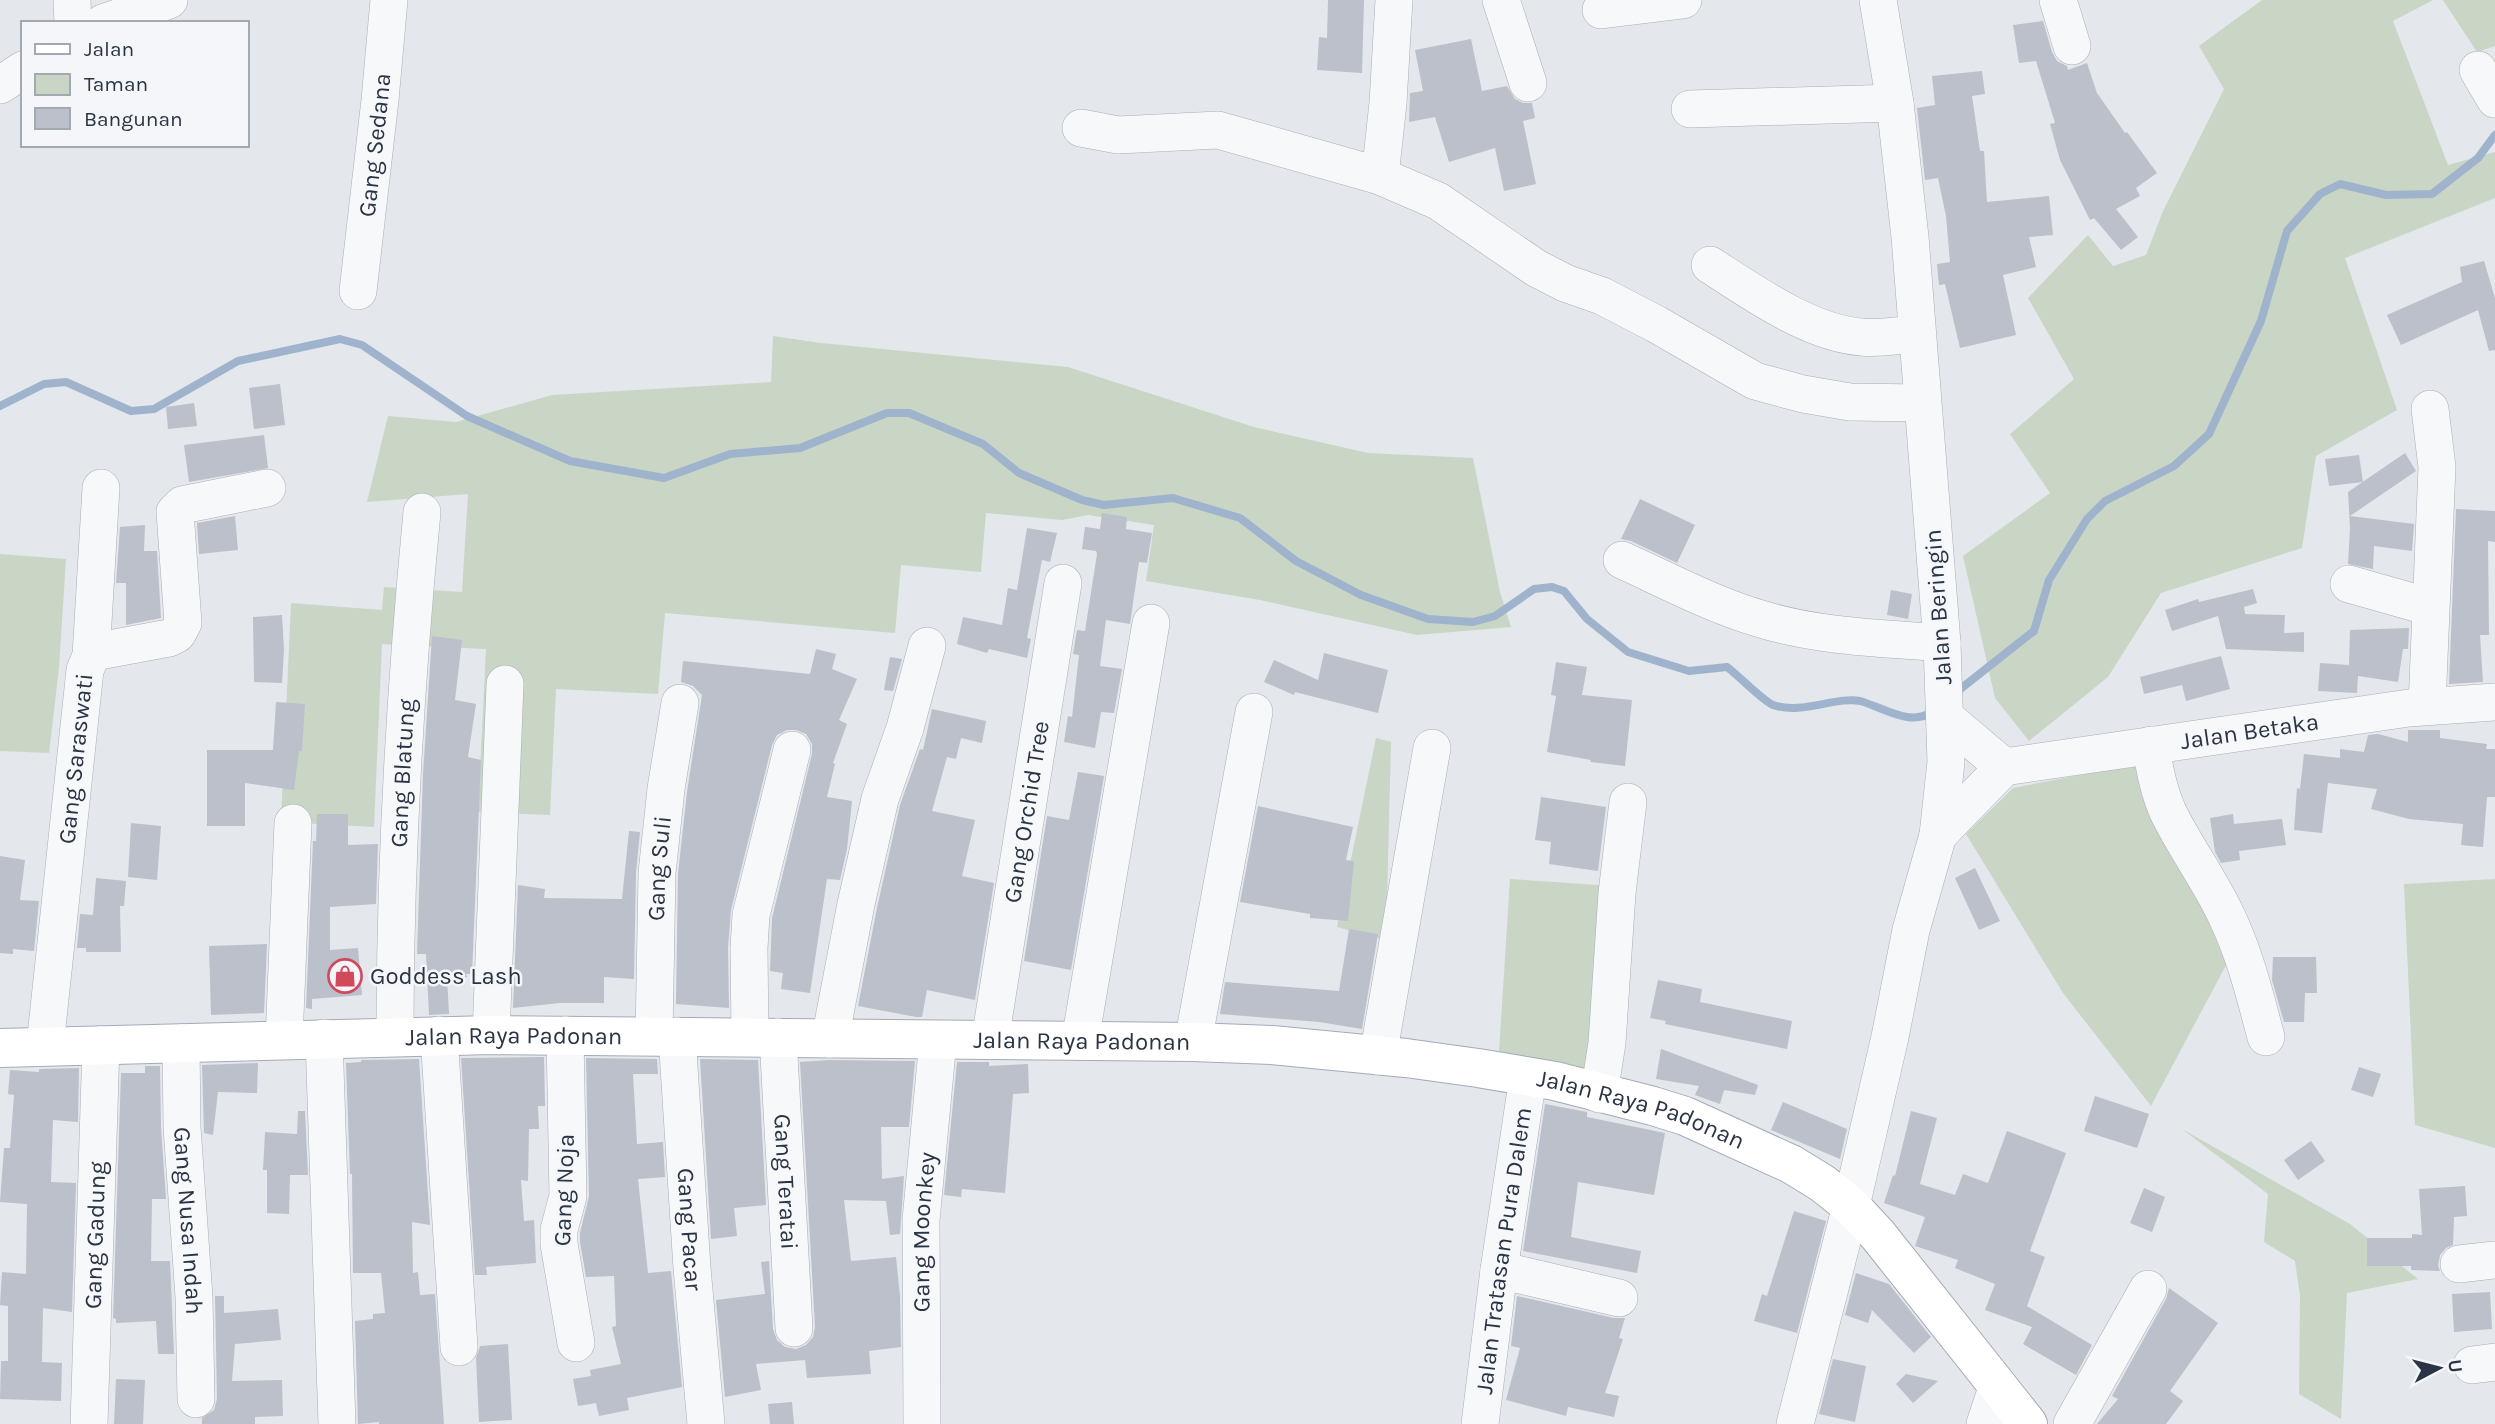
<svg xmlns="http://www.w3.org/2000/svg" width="2495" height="1424" viewBox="0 0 2495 1424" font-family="Karla,sans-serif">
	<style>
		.green { fill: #c9d6c5 }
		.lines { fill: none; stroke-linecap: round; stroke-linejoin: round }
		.stream { stroke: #9fb4cc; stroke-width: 8 }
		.building { fill: #bbc0ca }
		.minor-casing { stroke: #a9aeb7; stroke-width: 38 }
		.major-casing { stroke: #a3abb8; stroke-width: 40 }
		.minor { stroke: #f7f8fa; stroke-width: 37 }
		.major { stroke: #fff; stroke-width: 38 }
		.labels { text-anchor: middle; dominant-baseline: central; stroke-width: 5; stroke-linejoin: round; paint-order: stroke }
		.street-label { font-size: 24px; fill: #2b3445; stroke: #f4f6f9 }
		.poi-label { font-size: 24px; fill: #2b3445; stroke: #f4f6f9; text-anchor: start }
	</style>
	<rect width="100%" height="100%" fill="#e4e7ec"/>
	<g class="green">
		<path d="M2262 0H2433L2393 21 2448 165 2495 152V198L2345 258 2397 410 2316 456 2302 548 2161 593 2108 677 2029 741 1995 698 1963 556 2050 493 2010 434 2074 379 2028 298 2088 235 2113 266 2146 255 2163 211 2224 89 2199 46Z"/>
		<path d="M2443 0H2495V46L2477 52Z"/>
		<path d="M773 336 821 343 1068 367 1254 427 1368 453 1473 458 1500 592 1511 627 1417 635 1260 600 1146 581 1154 525 1088 515 1062 520 986 513 981 572 901 565 895 633 665 613 658 694 556 689 550 815 478 812 486 649 382 644 374 827 281 822 291 603 382 610 384 587 462 592 468 494 367 502 388 416 456 422 552 395 771 382Z"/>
		<path d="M0 554 66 559 59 668 49 753 0 751Z"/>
		<path d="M1376 738 1391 742 1386 940 1337 927Z"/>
		<path d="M2142 763 2232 954 2151 1106 2063 993 1966 834 2013 788Z"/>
		<path d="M1510 879 1613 886 1597 1091 1497 1084Z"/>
		<path d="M2495 879V1148L2415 1125 2404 884Z"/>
		<path d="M2182 1129 2350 1224 2418 1279 2347 1293 2341 1419 2299 1394 2300 1296 2295 1261 2264 1242 2268 1194Z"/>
	</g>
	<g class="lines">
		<g class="stream">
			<path d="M0 406 44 384 66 382 131 411 154 409 238 361 340 339 362 345 467 416 570 461 664 478 730 454 800 448 887 413H909L983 444 1019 473 1082 500 1104 505 1173 498 1240 518 1296 561 1361 595 1428 619 1473 622 1495 616 1534 589 1552 587 1564 591 1587 619 1628 652 1689 671 1727 667C1738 675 1763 701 1773 705 1801 715 1837 696 1860 701 1883 707 1911 728 1933 711"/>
			<path d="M1954 694 2034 631 2049 580 2087 519 2105 501 2174 466 2209 434 2261 321 2287 231 2320 194 2340 184 2386 195 2432 194 2478 158 2495 135"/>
		</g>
	</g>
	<g class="building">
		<path d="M1328 0H1364L1362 73 1317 70 1319 37 1327 38Z"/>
		<path d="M2043 21 2052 52 2057 61 2067 66 2068 70 2087 63 2097 93 2125 133 2127 132 2157 173 2136 188 2140 196 2116 209 2138 237 2121 250 2094 218 2090 220 2060 160 2050 124 2055 123 2036 61 2019 63 2013 25Z"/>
		<path d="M1471 39 1482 91 1507 86 1515 99 1523 103H1532L1535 118 1523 121 1536 184 1504 191 1495 148 1449 162 1435 117 1409 122 1410 93 1423 91 1415 50Z"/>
		<path d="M1982 71 1985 94 1972 96 1980 151H1984L1987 202 2049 196 2053 235 2029 237 2036 267 2003 275 2016 335 1960 348 1945 284 1939 285 1937 264 1950 262 1946 216 1938 178 1925 180 1917 108 1935 105 1932 76Z"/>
		<path d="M2484 261 2495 298V350L2489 351 2478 310 2401 345 2387 315 2462 282 2460 267Z"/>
		<path d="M280 384 285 425 254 429 249 388Z"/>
		<path d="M194 403 197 426 168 429 166 407Z"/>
		<path d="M264 435 268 468 189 482 184 445Z"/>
		<path d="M2405 453 2416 471 2350 516 2414 524 2412 551 2374 546 2373 569 2348 564 2350 528 2348 492Z"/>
		<path d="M2359 455 2363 482 2329 486 2325 459Z"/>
		<path d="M1640 499 1695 525 1677 563 1631 541 1621 539Z"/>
		<path d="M2456 509 2495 511V542L2488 541 2489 635H2480L2483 682 2449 684Z"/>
		<path d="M1102 513 1127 517 1126 529 1152 533 1147 563 1139 562 1130 624 1106 620 1100 666 1122 669 1114 713 1101 712 1095 748 1064 742 1068 716 1072 717 1079 655 1073 654 1077 630 1085 631 1097 554 1096 551 1082 549 1085 527 1100 529Z"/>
		<path d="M235 516 238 550 199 554 197 523Z"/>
		<path d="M145 525 144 551H157L161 618 126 625V583H116L120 527Z"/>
		<path d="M1027 528 1057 533 1050 562 1042 560 1027 638 1031 639 1027 658 989 649 987 653 957 644 963 617 1002 625 1008 588 1017 590Z"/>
		<path d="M2253 589 2257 603 2244 607 2245 614 2285 615 2284 633 2304 632V652L2226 649 2218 616 2172 631 2165 610 2198 599 2199 602Z"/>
		<path d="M1891 590 1912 594 1908 619 1887 615Z"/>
		<path d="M282 615 284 650 282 683 254 682 253 617Z"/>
		<path d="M2409 628 2408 649H2403L2398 682 2358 676 2357 693 2318 691 2320 663 2349 665 2350 630Z"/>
		<path d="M432 636 462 640 455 700 476 704 468 757 481 760 472 974H466L467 977H447L449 1014 429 1015 426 954H417L423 774Z"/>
		<path d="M816 649 836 654 832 669 857 679 839 720 847 724 833 763 835 764 827 797 852 801 847 849 840 880 827 879 810 993 781 989 783 973 770 971 772 918 812 754V744L806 734 796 730H787L777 735 772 745 731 910 728 948 729 1008 676 1004 678 874 687 792 702 695 693 686 681 682 683 661 810 674Z"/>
		<path d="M1324 653 1388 670 1378 713 1295 692 1294 695 1264 682 1274 660 1318 680Z"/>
		<path d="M2221 656 2230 689 2186 701 2182 685 2144 694 2140 677Z"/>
		<path d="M890 657 902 659 893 691 884 690Z"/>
		<path d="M1556 662 1587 667 1582 695 1632 700 1625 766 1590 762 1591 760 1547 752 1556 696 1551 695Z"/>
		<path d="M276 702 305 704 302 751H299L294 790 245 783V826H207V750H273Z"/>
		<path d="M932 709 986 721 982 743 961 738 956 759 947 757 932 811 975 820 962 876 994 883 975 1000 927 990 922 1017H916L858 1006 877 908 900 805 920 749 923 750Z"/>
		<path d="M2408 730H2440V738L2487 744 2486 749H2495V797H2487L2483 847 2461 845 2463 824 2409 819 2371 809 2377 789 2328 783 2322 833 2294 830 2297 788 2300 789 2304 754 2340 758V749L2364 752 2368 735 2378 734 2408 742Z"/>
		<path d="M1078 772 1104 776 1071 970 1024 961 1047 816 1069 820Z"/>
		<path d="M1541 797 1606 807 1598 871 1549 864 1551 842 1535 840Z"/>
		<path d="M1258 806 1353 827 1346 860 1354 861 1348 921 1310 918V914L1240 902Z"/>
		<path d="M317 814H348V845L378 844 376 904 330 907V950L358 948 362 995 312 999V1009L306 1008 313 841H316Z"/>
		<path d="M2233 814 2234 824 2282 819 2286 845 2239 851 2240 860 2221 863 2215 852 2210 818Z"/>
		<path d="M131 823 161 826 157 880 128 877Z"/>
		<path d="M629 831 640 832 636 872 634 979 604 977V1003H560L513 1008 518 885 545 889 544 898 622 899Z"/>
		<path d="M0 856 25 860 20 900 39 901 34 951 13 949V954L0 953Z"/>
		<path d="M1975 868 2000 921 1979 930 1955 878Z"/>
		<path d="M96 878 126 881 124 906H120L121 952H86V948H77L80 914 93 915Z"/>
		<path d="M1349 929 1378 934 1362 1029 1319 1022 1220 1014 1225 982 1339 991Z"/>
		<path d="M267 944 264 1013 211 1015 209 946Z"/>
		<path d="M2273 957H2316L2317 993H2305L2304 1022H2284L2272 980Z"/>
		<path d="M1658 980 1702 989 1700 1002 1792 1021 1787 1049 1665 1024 1666 1021 1650 1018Z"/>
		<path d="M1661 1049 1758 1085 1755 1095 1724 1090 1720 1104 1695 1095 1699 1086 1656 1079Z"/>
		<path d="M544 1057 545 1106H538L539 1129H529L528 1181 521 1180 524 1221 534 1220 536 1263 486 1267 487 1275H475L461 1058Z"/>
		<path d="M586 1058 657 1059 658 1074H633L637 1144 663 1142 665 1177 638 1179 648 1273 671 1271 682 1387 627 1398 629 1410 599 1416 596 1403 578 1406 573 1379 591 1376 590 1370 621 1364 612 1327 616 1326 614 1276 586 1277 580 1242V1233L589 1196Z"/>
		<path d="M419 1059 430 1225 412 1222 413 1273 418 1272 420 1295 435 1294 444 1424H379V1422L358 1424 355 1321 373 1319V1314L385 1313 381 1273H353L352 1174H350L346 1063 361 1062V1060Z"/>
		<path d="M700 1059 758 1060 766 1205 734 1208 737 1236 711 1239Z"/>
		<path d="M829 1060 915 1061 909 1127H881L882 1179 904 1176 900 1234 890 1235 886 1201 844 1200 851 1261 896 1257 900 1296 901 1347 869 1351 871 1374 807 1378 805 1360 756 1364 761 1390 725 1397 716 1300 765 1294 761 1262 769 1261 773 1329 777 1340 785 1347 796 1349 806 1345 813 1337 815 1327 800 1062Z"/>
		<path d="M957 1062H989V1066L1028 1064 1029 1093 1013 1094 1005 1193 962 1189 961 1197 944 1195Z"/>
		<path d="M258 1063 257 1093 218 1092 213 1135 204 1133 202 1065Z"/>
		<path d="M145 1066H160L161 1127 166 1199H152L151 1261H170L174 1354H158L156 1321 116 1323V1319L113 1318 121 1073H145Z"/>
		<path d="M2359 1067 2381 1074 2373 1097 2351 1090Z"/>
		<path d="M79 1068 78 1122 53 1120 51 1182 76 1183 72 1312 43 1308 42 1362 62 1363 61 1401 0 1399 1 1361H8V1306L0 1305 2 1272 26 1274 27 1204 0 1202 4 1148H10L14 1095 8 1094 10 1070 39 1072V1069Z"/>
		<path d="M2095 1096 2149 1114 2137 1148 2084 1131Z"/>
		<path d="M1783 1102 1847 1129 1840 1159 1771 1130Z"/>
		<path d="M1545 1104 1587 1112V1117L1665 1133 1654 1195 1578 1182 1571 1237 1641 1251 1637 1273 1523 1251Z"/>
		<path d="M298 1111H305L308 1175H290L289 1214 267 1213V1170H263L265 1132 297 1134Z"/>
		<path d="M1911 1111 1937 1118 1920 1184 1955 1195 1963 1174 1988 1183 2007 1131 2066 1153 2030 1251 2045 1257 2027 1306 2092 1345 2076 1375 2023 1344 2032 1327 1985 1310 1995 1284 1955 1268 1958 1260 1915 1246 1925 1217 1884 1203 1893 1175 1895 1176Z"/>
		<path d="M2311 1141 2325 1161 2298 1180 2284 1160Z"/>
		<path d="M2465 1186 2467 1216 2454 1217 2453 1245 2446 1248 2440 1255 2438 1266 2440 1271 2411 1270V1266H2367V1238H2412V1234L2422 1235 2419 1189Z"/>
		<path d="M2144 1188 2165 1197 2152 1232 2130 1223Z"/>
		<path d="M1794 1211 1826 1221 1797 1333 1754 1321 1762 1294 1767 1296Z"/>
		<path d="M1856 1273 1889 1284 1931 1337 1914 1353 1872 1310 1868 1323 1845 1315Z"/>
		<path d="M2169 1288 2218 1323 2170 1391 2183 1401 2166 1424H2097L2118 1399 2112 1396 2166 1299Z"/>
		<path d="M2490 1292 2492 1329 2454 1332 2452 1294Z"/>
		<path d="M215 1296H224V1313L278 1309 281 1340 235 1344 232 1381 282 1380 283 1416 255 1417V1424H202V1418L214 1410 217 1399Z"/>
		<path d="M1517 1296 1614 1318H1625L1619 1338 1623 1339 1605 1393 1619 1396 1614 1417 1568 1407 1566 1416 1506 1400 1520 1348 1511 1346Z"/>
		<path d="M508 1344 512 1420 479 1422 476 1358 480 1346Z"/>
		<path d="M1833 1359 1866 1366 1855 1422 1819 1414Z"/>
		<path d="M1906 1374 1938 1381 1913 1403 1896 1384Z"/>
		<path d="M116 1379 145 1380 143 1424H114Z"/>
		<path d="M792 1402 794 1424H770L768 1404Z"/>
	</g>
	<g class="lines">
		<g class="minor-casing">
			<g id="minor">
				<path d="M72 0 73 23"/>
				<path d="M1501 0 1528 83"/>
				<path d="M2058 0 2072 46"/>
				<path d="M1601 10 1683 0"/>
				<path d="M103 23 169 0"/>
				<path d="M2478 70 2495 99"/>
				<path d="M0 85 23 70"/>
				<path d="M1690 109 1895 103"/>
				<path d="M1081 128 1118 135 1218 130 1380 176 1438 201 1536 268 1565 283 1602 296 1656 324 1755 381 1803 394 1850 402 1922 403"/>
				<path d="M1380 176 1388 103 1394 0"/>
				<path d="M1710 265C1752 292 1811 334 1862 337 1880 339 1899 335 1917 334"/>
				<path id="s1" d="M358 291 380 100 389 0"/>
				<path d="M1622 560C1668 581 1713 605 1761 619 1819 637 1882 638 1942 643"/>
				<path d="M2349 584 2430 607"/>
				<path d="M91 656 101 488"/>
				<path d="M2427 706 2437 467 2430 409"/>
				<path d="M1946 718 2004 767"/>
				<path d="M2151 745C2154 768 2158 790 2168 812 2185 847 2209 879 2226 915 2245 954 2255 996 2266 1037"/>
				<path id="s2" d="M1938 835 2004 767 2409 708 2495 702"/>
				<path id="s3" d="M395 1035C395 858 405 688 422 512"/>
				<path d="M439 1035 459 1347"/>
				<path d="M491 1035 505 684"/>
				<path d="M565 1035 568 1196 559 1230V1244L576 1343"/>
				<path id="s4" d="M654 1036 657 873 666 789 680 703"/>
				<path id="s5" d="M677 1036 692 1268 706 1424"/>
				<path d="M750 1037 749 948 751 915 792 750"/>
				<path id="s6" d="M778 1037 794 1328"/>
				<path d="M324 1038 337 1424"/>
				<path d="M830 1039 856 904 880 799 905 728 927 646"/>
				<path d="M284 1040 293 823"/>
				<path id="s7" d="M990 1040 1063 583"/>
				<path d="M1080 1041 1151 623"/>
				<path d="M1193 1042 1254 712"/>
				<path id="s8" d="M181 1043 182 1127 194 1297 196 1399"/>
				<path id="s9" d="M45 1046 85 670 91 656 99 651 169 638 177 634 183 623 175 512 182 505 267 488"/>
				<path d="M1378 1056 1432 748"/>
				<path d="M1599 1094 1607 1043 1617 893 1628 802"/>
				<path d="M2459 1264 2495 1260"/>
				<path d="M1499 1270 1619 1298"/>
				<path d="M2472 1365 2495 1362"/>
				<path id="s10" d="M89 1424 101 1045"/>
				<path id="s11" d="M922 1424 921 1220 938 1040"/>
				<path id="s12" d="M1480 1424 1499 1270 1528 1077"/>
				<path d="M1795 1424 1851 1206 1890 1037 1911 930 1938 835 1946 762 1942 643 1910 237 1895 103 1878 0"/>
				<path d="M1985 1424 1998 1385"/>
				<path d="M2072 1424 2148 1289"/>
			</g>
		</g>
		<g class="major-casing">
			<g id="major">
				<path id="s13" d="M0 1048 491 1035 1193 1042 1272 1045 1406 1058 1478 1068 1555 1081 1653 1106 1685 1116 1791 1164 1822 1183 1851 1206 1878 1235 2028 1424"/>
			</g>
		</g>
		<use href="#minor" class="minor"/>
		<use href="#major" class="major"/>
	</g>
	<defs>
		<g id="shop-ring" transform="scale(1.75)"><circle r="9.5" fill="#f4f6f9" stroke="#d1495b" stroke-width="1.5"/><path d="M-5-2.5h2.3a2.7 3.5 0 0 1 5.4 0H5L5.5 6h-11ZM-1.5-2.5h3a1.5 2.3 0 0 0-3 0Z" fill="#d1495b"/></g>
	</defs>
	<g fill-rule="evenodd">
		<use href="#shop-ring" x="345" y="976"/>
	</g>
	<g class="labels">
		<g class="street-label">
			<text stroke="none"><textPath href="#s1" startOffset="147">Gang Sedana</textPath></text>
			<text transform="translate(1938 607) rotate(-94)">Jalan Beringin</text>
			<text stroke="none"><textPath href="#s2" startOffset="343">Jalan Betaka</textPath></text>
			<text stroke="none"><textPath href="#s9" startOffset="289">Gang Saraswati</textPath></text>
			<text stroke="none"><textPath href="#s3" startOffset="262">Gang Blatung</textPath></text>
			<text stroke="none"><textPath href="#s7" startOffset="231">Gang Orchid Tree</textPath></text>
			<text stroke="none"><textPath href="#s4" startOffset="168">Gang Suli</textPath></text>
			<text stroke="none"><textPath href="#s13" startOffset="514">Jalan Raya Padonan</textPath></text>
			<text stroke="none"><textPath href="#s13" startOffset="1082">Jalan Raya Padonan</textPath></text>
			<text stroke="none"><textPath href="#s13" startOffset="1648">Jalan Raya Padonan</textPath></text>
			<text stroke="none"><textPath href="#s6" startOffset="145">Gang Teratai</textPath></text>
			<text transform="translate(564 1190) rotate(-88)">Gang Noja</text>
			<text stroke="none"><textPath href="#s8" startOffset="178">Gang Nusa Indah</textPath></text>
			<text stroke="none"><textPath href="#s5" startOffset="194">Gang Pacar</textPath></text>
			<text stroke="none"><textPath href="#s11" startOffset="192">Gang Moonkey</textPath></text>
			<text stroke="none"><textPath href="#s10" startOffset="189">Gang Gadung</textPath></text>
			<text stroke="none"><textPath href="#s12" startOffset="175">Jalan Tratasan Pura Dalem</textPath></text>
		</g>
		<g class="poi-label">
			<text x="370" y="976">Goddess Lash</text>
		</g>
	</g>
	<rect x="21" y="21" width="228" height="126" fill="#f4f6f9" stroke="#a4a8b1" stroke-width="2"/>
	<rect x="35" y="44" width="35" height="10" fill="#ffffff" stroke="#a4a8b1" stroke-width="2"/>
	<text x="84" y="56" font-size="21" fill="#2b3445">Jalan</text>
	<rect x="35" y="74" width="35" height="21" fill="#c9d6c5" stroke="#a4a8b1" stroke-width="2"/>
	<text x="84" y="91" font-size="21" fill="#2b3445">Taman</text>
	<rect x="35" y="108" width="35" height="21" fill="#bbc0ca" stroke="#a4a8b1" stroke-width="2"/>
	<text x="84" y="126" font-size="21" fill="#2b3445">Bangunan</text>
	<g transform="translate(2439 1368) rotate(83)" stroke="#f4f6f9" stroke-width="5" paint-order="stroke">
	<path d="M0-5L12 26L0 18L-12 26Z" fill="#2b3445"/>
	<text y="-10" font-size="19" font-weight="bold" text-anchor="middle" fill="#2b3445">U</text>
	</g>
</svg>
